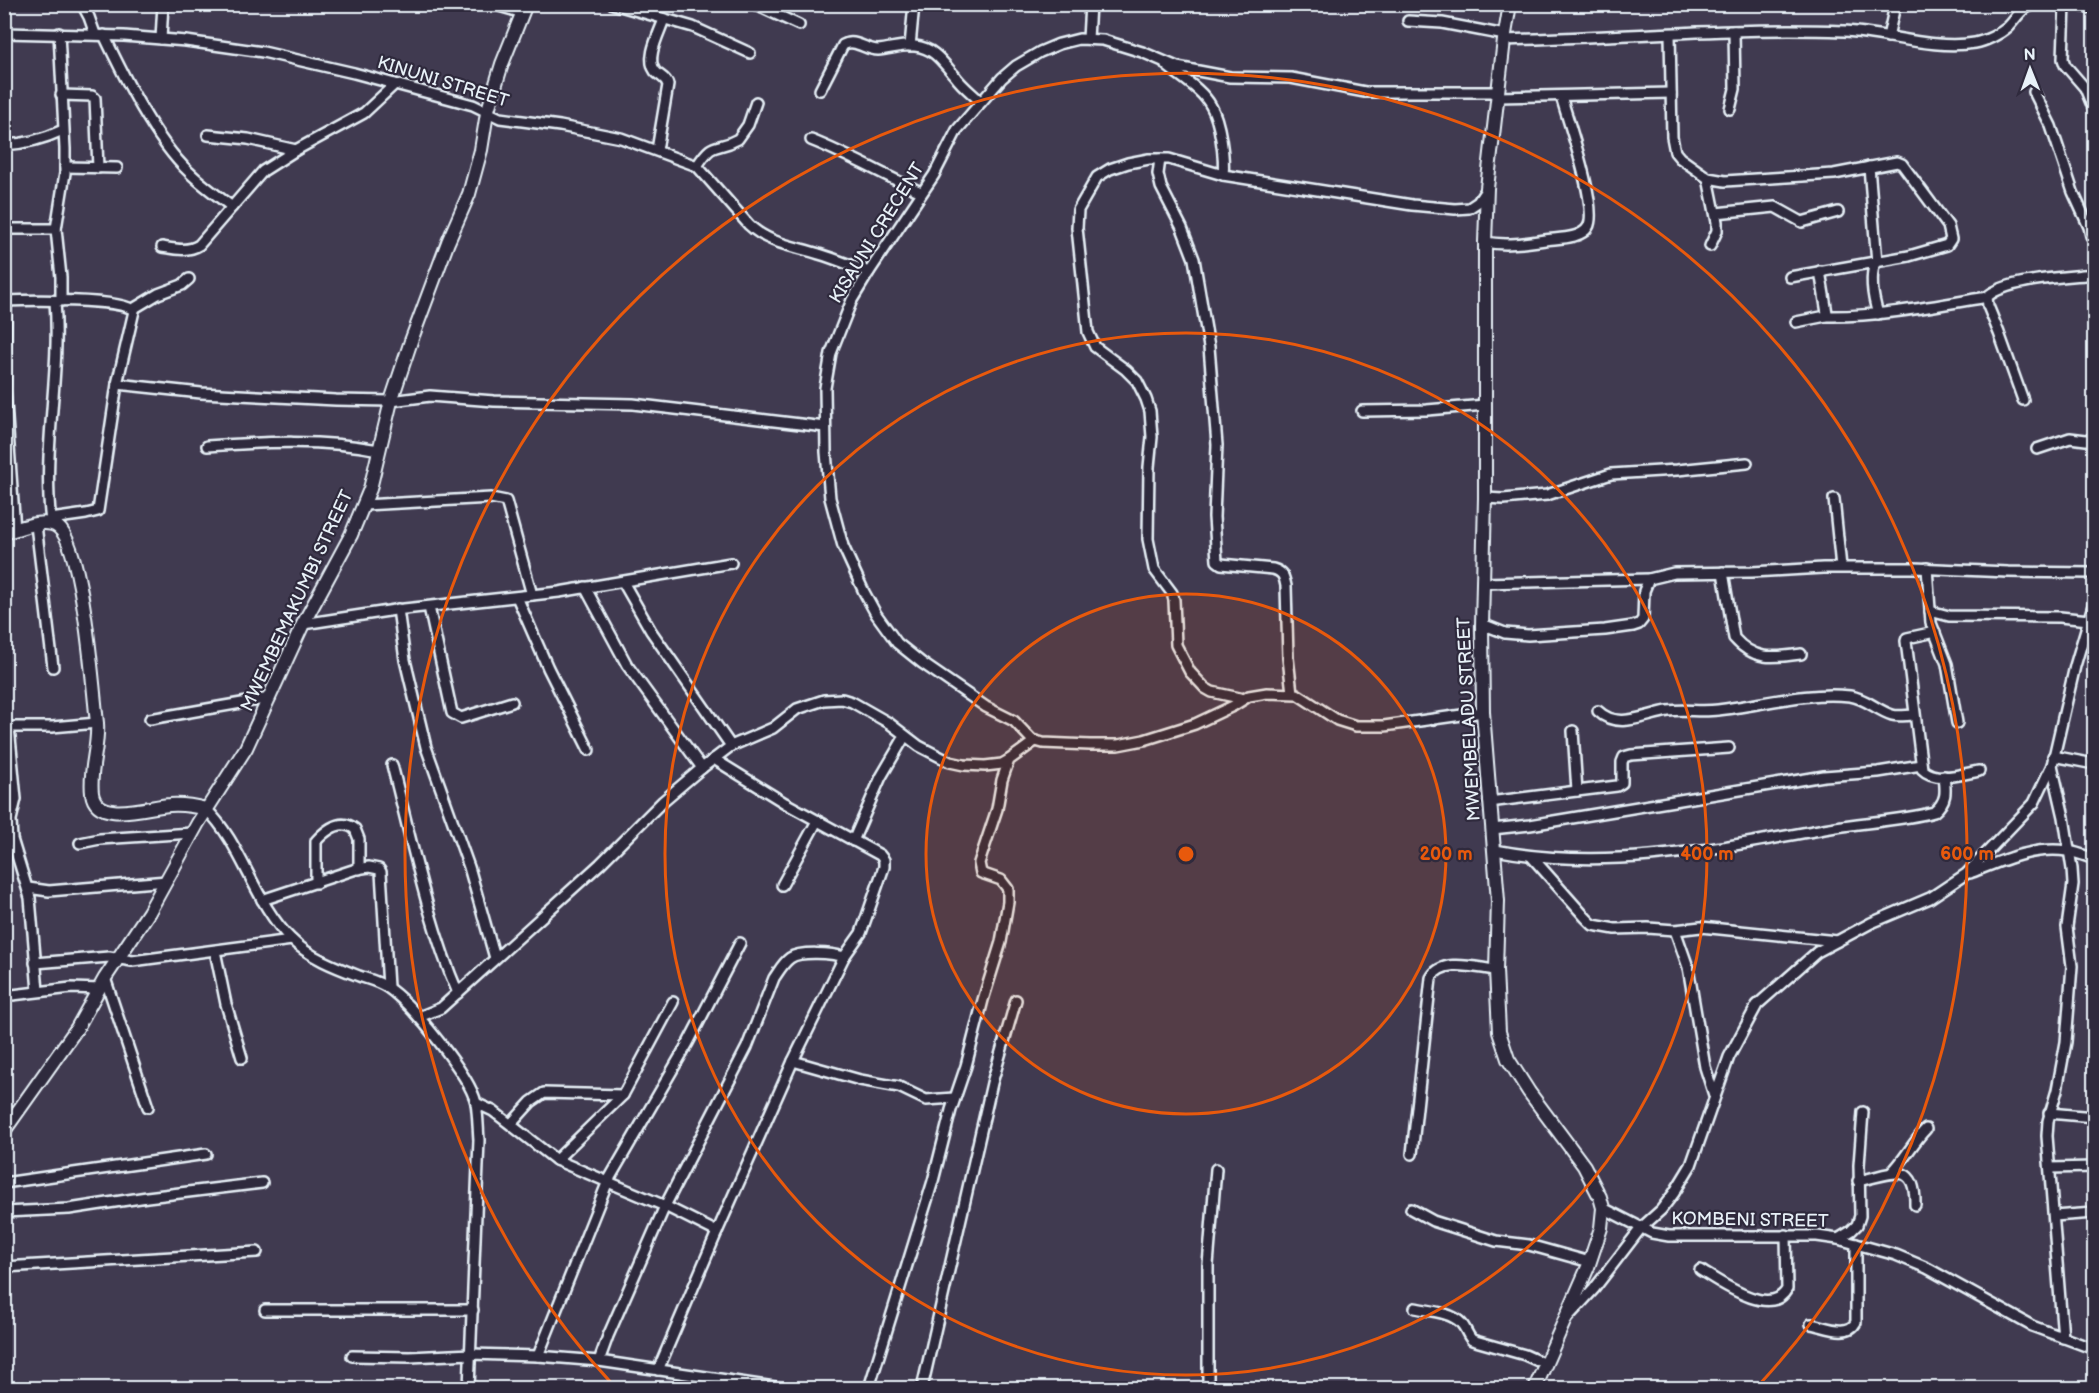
<svg xmlns="http://www.w3.org/2000/svg" width="2099" height="1393" viewBox="0 0 2099 1393" font-family="'Balsamiq Sans',sans-serif">
	<style>
		.lines { fill: none; stroke-linecap: round; stroke-linejoin: round }
		.minor-casing { stroke: #e8f1f8; stroke-width: 14 }
		.tertiary-casing { stroke: #e8f1f8; stroke-width: 16 }
		.minor { stroke: #2f2a3d; stroke-width: 9 }
		.tertiary { stroke: #2f2a3d; stroke-width: 12 }
		.ring { fill: none; stroke: #e8590c; stroke-width: 3 }
		.labels { text-anchor: middle; dominant-baseline: central; stroke-width: 4.5; stroke-linejoin: round; paint-order: stroke }
		.street-label { font-size: 18px; fill: #e8f1f8; stroke: #2f2a3d }
		.centre { fill: #e8590c; stroke: #2f2a3d; stroke-width: 3 }
		.ring-label { font-size: 18px; text-anchor: middle; font-weight: bold; fill: #e8590c; stroke: #2f2a3d; stroke-width: 4.5; stroke-linejoin: round; paint-order: stroke }
	</style>
	<rect width="100%" height="100%" fill="#403a50"/>
	<filter id="ink" filterUnits="userSpaceOnUse"><feTurbulence type="fractalNoise" baseFrequency=".0167" numOctaves="2"/><feDisplacementMap in="SourceGraphic" scale="12" xChannelSelector="R" yChannelSelector="G"/><feConvolveMatrix kernelMatrix="1 2 1 2 8 2 1 2 1" color-interpolation-filters="sRGB"/></filter>
	<g filter="url(#ink)">
		<g class="lines">
			<g class="minor-casing">
				<g id="minor">
					<path d="M82 4 89 17 95 34"/>
					<path d="M492 4 523 13"/>
					<path d="M613 4 693 27 750 53"/>
					<path d="M754 4 799 25"/>
					<path d="M2065 4 2063 59 2065 65 2085 88 2094 110"/>
					<path d="M2068 4 2094 8"/>
					<path d="M1408 21 1442 23 1505 35"/>
					<path d="M4 33 124 36 186 41 263 52 354 73 473 105 500 118 560 126 621 138 697 166 749 225C769 244 794 246 819 254 836 259 852 266 869 272"/>
					<path d="M59 33 65 149V173L56 229 61 277V301"/>
					<path d="M1670 34 1672 137 1675 152 1680 158 1708 178 1725 181 1834 174 1897 162 1902 164 1948 226 1951 239 1947 245 1909 256 1790 277"/>
					<path d="M104 35C124 77 155 140 189 172 202 185 218 196 232 207"/>
					<path d="M1888 37 1894 10 1899 4"/>
					<path d="M161 39 163 4"/>
					<path d="M1088 39 1090 4"/>
					<path d="M1504 40C1617 37 1731 27 1844 31 1887 33 1932 50 1975 43 1986 41 2000 34 2008 27 2018 17 2019 9 2035 4"/>
					<path d="M910 46 914 4"/>
					<path d="M1166 65C1180 77 1202 89 1211 106 1220 121 1225 158 1223 175"/>
					<path d="M820 90 843 45C855 38 865 50 878 50 891 49 903 44 915 46 935 48 943 63 955 76 962 86 973 94 981 102"/>
					<path d="M2034 92 2051 126 2073 192 2089 227 2091 236 2094 239"/>
					<path d="M61 95 92 96 95 98 98 168"/>
					<path d="M1498 97 1671 93"/>
					<path d="M1730 109 1735 89 1734 31"/>
					<path d="M208 135 248 139 296 150"/>
					<path d="M811 140C849 155 884 175 921 192"/>
					<path d="M4 145C26 144 44 139 63 130"/>
					<path d="M657 150 668 85C666 77 660 77 655 71 645 58 660 32 664 19"/>
					<path d="M1160 159 1158 174 1161 187 1182 228 1194 259 1209 347 1217 445 1214 517 1217 561 1221 564 1273 569C1283 572 1284 576 1286 586L1288 658 1292 693"/>
					<path d="M697 166C715 138 715 152 738 139L748 125 756 102"/>
					<path d="M65 167 117 168"/>
					<path d="M1869 167 1877 262"/>
					<path d="M1708 178 1717 222V231L1710 246"/>
					<path d="M1716 213 1775 207 1802 222 1838 212"/>
					<path d="M4 229H56"/>
					<path d="M1485 242C1505 246 1525 243 1545 240 1558 238 1581 239 1588 227 1599 209 1567 118 1561 96"/>
					<path d="M162 247C175 249 188 252 199 245L263 171 296 150 364 113 395 84"/>
					<path d="M1875 262C1870 278 1873 298 1878 314"/>
					<path d="M4 301C25 300 124 298 134 311L117 384 98 511 86 514 51 519"/>
					<path d="M6 301 5 390 15 530"/>
					<path d="M133 309 158 294 182 285 189 279"/>
					<path d="M1826 316C1879 317 1934 306 1987 297"/>
					<path d="M1796 322 1826 316 1827 313 1820 271"/>
					<path d="M117 384 201 393 336 400 391 401 430 396 494 401 633 404 825 427"/>
					<path d="M2023 400 1999 333 1988 306 1987 297C2005 279 2069 277 2094 274"/>
					<path d="M1362 411 1427 410 1485 405"/>
					<path d="M207 446C264 442 323 439 379 450"/>
					<path d="M2037 449 2070 438 2094 441"/>
					<path d="M1485 498 1503 499 1547 495 1611 474 1677 470 1747 463"/>
					<path d="M1834 499 1841 567"/>
					<path d="M364 505 491 498 506 501 532 595"/>
					<path d="M51 522C42 448 61 374 55 301"/>
					<path d="M36 525 53 667"/>
					<path d="M1927 568 1931 623 1947 664 1957 723"/>
					<path d="M1723 572 1734 638C1754 661 1773 658 1801 654"/>
					<path d="M623 582 651 631 731 746"/>
					<path d="M1483 583 1649 579"/>
					<path d="M585 587 627 665 702 768"/>
					<path d="M517 597 548 668 589 750"/>
					<path d="M429 607 452 713 461 718 512 702"/>
					<path d="M398 609 405 660 426 747 469 867 495 958"/>
					<path d="M1930 611 1949 616 2060 617 2089 620"/>
					<path d="M303 624 395 610 559 592 731 563"/>
					<path d="M1482 624 1505 633 1528 635 1605 630 1633 626 1639 624 1643 619 1644 591 1649 579 1674 573 1752 572 1823 568H1914L2008 572 2094 573"/>
					<path d="M1935 632 1907 638 1906 641 1922 769C1936 783 1962 774 1979 771"/>
					<path d="M1244 699 1212 692 1205 688 1190 672 1176 645 1174 600 1172 593 1154 569 1148 539 1149 467 1152 437 1150 411 1146 399 1137 381 1126 370 1095 347 1088 332 1077 228 1078 210 1097 177 1110 169 1128 163 1149 159H1169L1223 175 1412 205 1455 209 1469 208 1478 202 1486 190"/>
					<path d="M1598 711C1617 730 1645 715 1668 711 1684 709 1701 712 1718 710 1761 705 1807 691 1850 696 1866 698 1876 710 1892 715 1898 717 1907 715 1914 715"/>
					<path d="M1483 712 1384 726H1356L1337 720 1297 694 1267 693 1249 696 1233 706 1195 724 1144 740 1118 745H1090L1043 743 1032 740 1014 721 986 707 922 663 897 643 876 614 864 592 843 546 830 498 826 452 825 388 831 353 852 300 869 272 934 175 957 130 1002 78 1016 66 1040 52 1059 44 1079 39 1103 40 1142 52 1177 67 1230 77 1291 78 1365 92H1499"/>
					<path d="M150 719 270 698"/>
					<path d="M4 727H52L97 723"/>
					<path d="M9 727 16 799 11 820 12 839 30 898 38 991"/>
					<path d="M1573 731 1577 791"/>
					<path d="M2053 756 2094 764"/>
					<path d="M392 765C411 838 428 924 458 993"/>
					<path d="M2052 765 2064 817 2072 869 2073 884 2067 927 2072 966 2066 1042 2057 1090 2048 1121 2047 1136 2063 1338"/>
					<path d="M1489 802 1617 786 1622 783V762L1624 757 1631 755 1729 748"/>
					<path d="M206 809C242 843 254 903 291 939 309 957 335 967 359 976 368 979 380 982 388 988 412 1004 470 1076 476 1103 478 1115 478 1128 479 1140L469 1388"/>
					<path d="M1492 829 1530 825 1824 776 1878 772 1921 765"/>
					<path d="M853 841 881 777 905 736"/>
					<path d="M80 843 100 839 192 833"/>
					<path d="M1495 850C1607 872 1719 848 1830 828 1864 822 1900 821 1934 812 1947 801 1946 792 1944 776"/>
					<path d="M1531 856 1586 918 1593 925 1615 929 1648 928 1675 930 1701 927 1837 941"/>
					<path d="M1970 873C2001 861 2033 846 2067 851 2076 852 2086 856 2094 859"/>
					<path d="M316 883V841C326 830 341 818 355 829L359 839V869"/>
					<path d="M782 885 817 821"/>
					<path d="M28 888 49 891 167 881"/>
					<path d="M262 900 356 869 369 867 379 869 381 872 388 987"/>
					<path d="M1675 930 1688 967 1705 1067 1714 1095"/>
					<path d="M215 951 226 1004 242 1058"/>
					<path d="M35 963 109 957 132 961 292 940"/>
					<path d="M105 978 148 1107"/>
					<path d="M4 996 71 988 100 989"/>
					<path d="M419 1017 441 1008 600 864 663 801 702 768 731 746 773 728 797 709 824 700 842 699 852 702 889 723 919 746 950 762 964 765 985 766 1002 764 1009 760"/>
					<path d="M793 1061 860 1080 899 1087 926 1100 954 1098"/>
					<path d="M476 1103 493 1111 556 1160 665 1206 717 1232"/>
					<path d="M2049 1113 2094 1117"/>
					<path d="M511 1124 531 1102 544 1093 623 1095"/>
					<path d="M1412 1154 1431 978C1442 957 1476 968 1496 970"/>
					<path d="M556 1160 623 1095 673 1002"/>
					<path d="M2050 1168 2094 1167"/>
					<path d="M1892 1172C1905 1159 1913 1142 1926 1129"/>
					<path d="M1858 1181C1889 1175 1916 1158 1915 1205"/>
					<path d="M4 1183 206 1154"/>
					<path d="M1603 1208 1652 1233 1669 1236H1817L1838 1239 1896 1255 1927 1268 2032 1326 2094 1349"/>
					<path d="M1411 1209 1433 1221 1496 1241 1529 1245 1590 1262"/>
					<path d="M4 1212 69 1209 147 1197 262 1183"/>
					<path d="M2054 1216 2094 1213"/>
					<path d="M1838 1239 1851 1231 1857 1225 1860 1216 1859 1165 1863 1112"/>
					<path d="M4 1267 257 1252"/>
					<path d="M1700 1270C1720 1282 1771 1319 1787 1289L1786 1235"/>
					<path d="M1415 1308C1429 1311 1451 1312 1461 1323 1466 1328 1467 1335 1472 1340L1525 1355 1545 1364"/>
					<path d="M265 1310H473"/>
					<path d="M1568 1317 1594 1289 1641 1228 1661 1210 1674 1193 1691 1165 1729 1057 1757 1005 1817 952 1871 923 1930 898 1966 874 2034 803 2052 765 2075 666 2094 602"/>
					<path d="M1811 1324C1824 1326 1848 1338 1856 1322V1244"/>
					<path d="M352 1356 410 1357 471 1354 538 1356 599 1361 781 1388"/>
					<path d="M538 1356 608 1181 688 1043 740 943"/>
					<path d="M599 1361 608 1336 665 1206 747 1047 774 978C779 971 783 963 790 958 800 951 832 953 844 957"/>
					<path d="M658 1370 717 1232 793 1061 844 957 861 933 884 867V860L880 855 785 803 714 759"/>
					<path d="M869 1388 933 1181 951 1110 966 1066 983 1000 1001 942 1008 902V889L1001 880 981 873 979 863 997 809 1002 780 1009 760 1035 741"/>
					<path d="M922 1388 992 1083 1016 1000"/>
					<path d="M1208 1388V1265L1216 1169"/>
				</g>
			</g>
			<g class="tertiary-casing">
				<g id="tertiary">
					<path d="M1510 4 1504 40 1487 188 1485 242V498L1482 626 1483 712 1498 901 1496 970 1499 1032 1508 1059 1529 1092 1584 1166 1600 1197 1603 1208 1601 1228 1588 1267 1535 1388"/>
					<path d="M4 533C19 529 44 517 58 527 83 546 93 688 97 723 99 747 89 769 92 793 96 825 149 806 170 805 182 804 194 806 206 809"/>
					<path d="M4 1131 77 1028 105 978 149 912 198 823 246 748 303 624 351 535 370 489 391 401 411 341 448 242 469 194 481 150 487 113 502 64 526 4"/>
				</g>
			</g>
			<use href="#minor" class="minor"/>
			<use href="#tertiary" class="tertiary"/>
		</g>
	</g>
	<circle cx="1186" cy="854" r="260" fill="#e8590c" fill-opacity=".12"/>
	<g class="ring">
		<circle cx="1186" cy="854" r="260"/>
		<circle cx="1186" cy="854" r="521"/>
		<path d="M615 1387A781 781 0 1 1 1757 1387"/>
	</g>
	<g class="labels">
		<g class="street-label">
			<text transform="translate(443 82) rotate(17)">KINUNI STREET</text>
			<text transform="translate(877 233) rotate(-58)">KISAUNI CRECENT</text>
			<text transform="translate(297 601) rotate(-65)">MWEMBEMAKUMBI STREET</text>
			<text transform="translate(1469 719) rotate(-93)">MWEMBELADU STREET</text>
			<text transform="translate(1750 1220) rotate(1)">KOMBENI STREET</text>
		</g>
	</g>
	<circle cx="1186" cy="854" r="9" class="centre"/>
	<g class="ring-label">
		<text x="1446" y="860">200 m</text>
		<text x="1707" y="860">400 m</text>
		<text x="1967" y="860">600 m</text>
	</g>
	<rect width="2099" height="1393" fill="none" stroke="#2f2a3d" stroke-width="24"/>
	<rect x="12" y="12" width="2075" height="1369" fill="none" stroke="#e8f1f8" stroke-width="2" filter="url(#ink)"/>
	<g transform="translate(2030 69) rotate(359)" stroke="#2f2a3d" stroke-width="4.5" paint-order="stroke">
	<path d="M0-4.5L10 22L0 15L-10 22Z" fill="#e8f1f8"/>
	<text y="-9" font-size="16" font-weight="bold" text-anchor="middle" fill="#e8f1f8">N</text>
	</g>
</svg>
